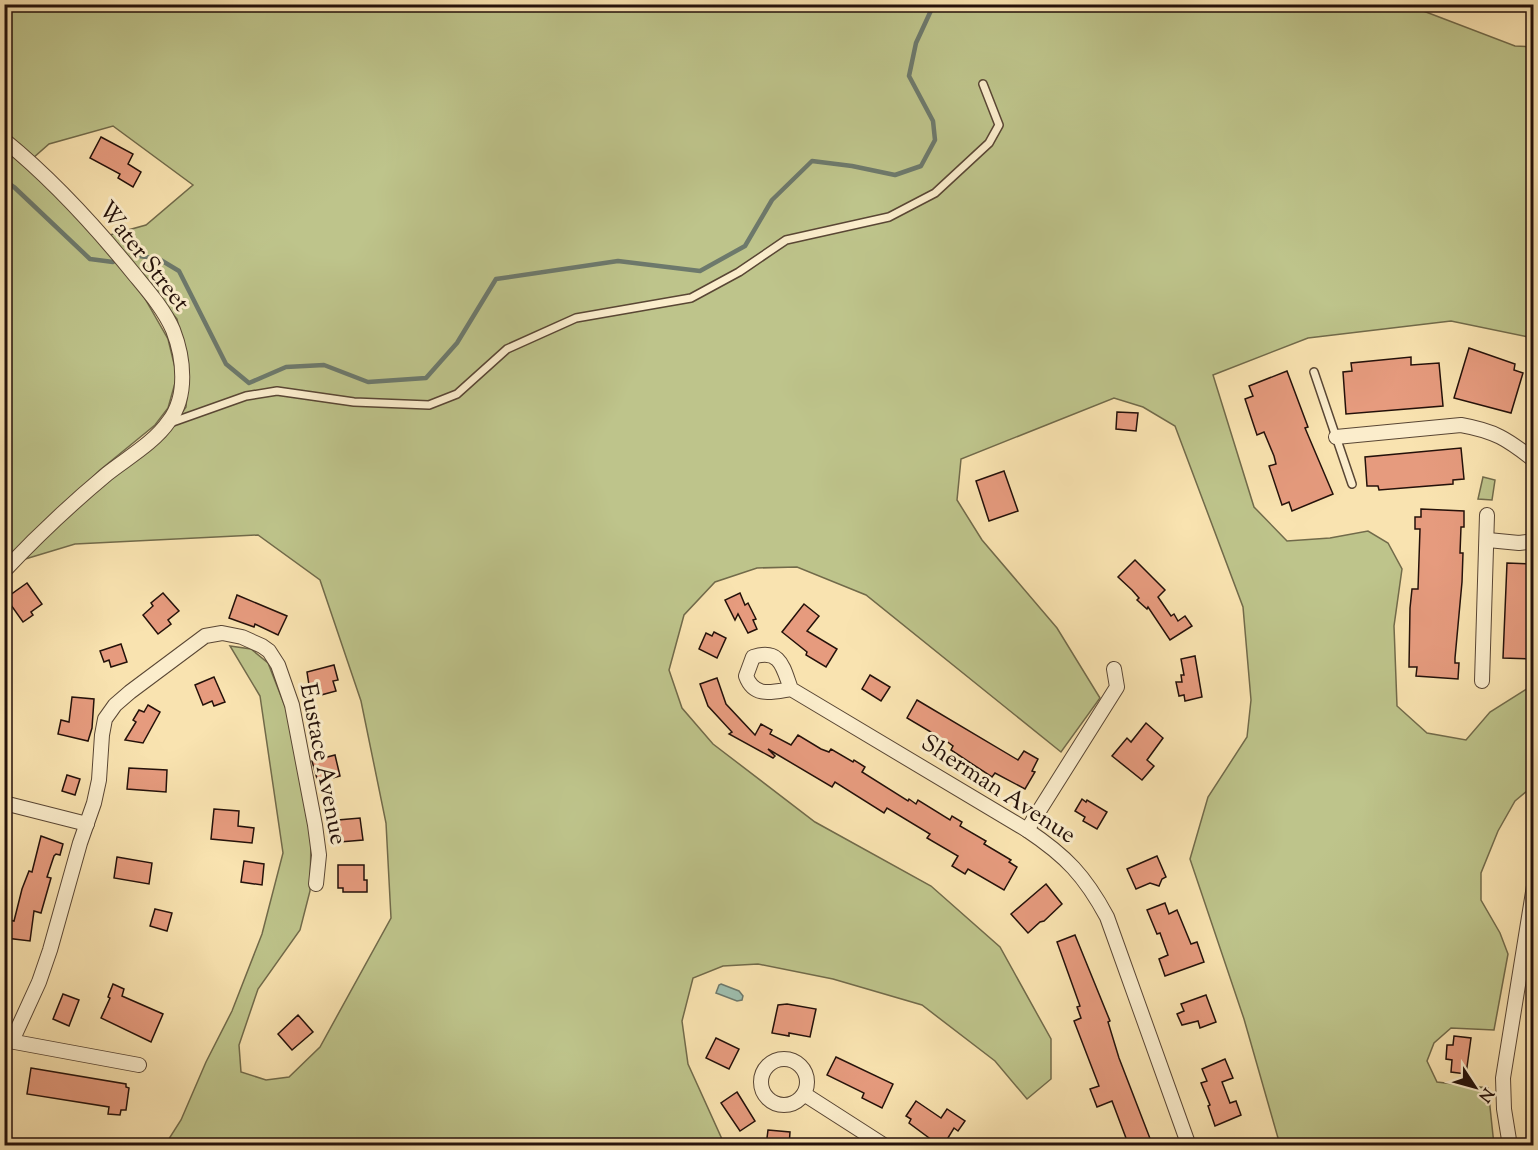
<svg xmlns="http://www.w3.org/2000/svg" width="1538" height="1150" viewBox="0 0 1538 1150" font-family="'Sorts Mill Goudy',serif">
	<style>
		.green { fill: #bec48b; stroke: #716a4a; stroke-width: 1.5 }
		.water { fill: #9ebeae; stroke: #6d796c; stroke-width: 1.5 }
		.lines { fill: none; stroke-linecap: round; stroke-linejoin: round }
		.stream { stroke: #6d796c; stroke-width: 4.5 }
		.building { fill: #e69b7e; stroke: #24110a; stroke-width: 1.5 }
		.lane-casing { stroke: #594634; stroke-width: 10 }
		.street-casing { stroke: #594634; stroke-width: 16 }
		.lane { stroke: #fbedcc; stroke-width: 7 }
		.street { stroke: #fbedcc; stroke-width: 14 }
		.labels { text-anchor: middle; dominant-baseline: central; stroke-width: 6; stroke-linejoin: round; paint-order: stroke }
		.street-label { font-size: 24px; fill: #24110a; stroke: #fbedcc }
	</style>
	<rect width="100%" height="100%" fill="#f9e3b0"/>
	<filter id="stains"><feTurbulence type="fractalNoise" baseFrequency=".00333" numOctaves="4"/><feColorMatrix values="0 0 0 0 .2 0 0 0 0 .09 0 0 0 0 .02 0 0 0 .5 -.17"/></filter>
	<radialGradient id="worn" r=".72"><stop offset=".6" stop-color="#630" stop-opacity="0"/><stop offset="1" stop-color="#630" stop-opacity=".3"/></radialGradient>
	<g class="green">
		<path d="M1405 4 1515 46 1533 47V338L1451 321 1308 338 1213 375 1254 507 1287 541 1330 538 1368 531 1388 543 1402 569 1394 626 1397 706 1427 733 1466 740 1490 712 1533 685V786L1515 801 1498 831 1481 873V900L1500 933 1508 954 1494 1030 1451 1028 1434 1043 1427 1061 1437 1082 1488 1088 1494 1145H1280L1244 1019 1190 859 1208 797 1247 737 1251 700 1243 607 1175 426 1143 407 1114 398 961 459 957 500 982 540 1057 628 1100 698 1061 752 866 595 797 567 757 568 715 582 684 615 669 670 682 708 713 744 815 822 931 886 1000 947 1051 1039V1079L1027 1099 995 1061 922 1005 833 979 758 964 723 966 693 978 682 1021 688 1064 722 1139 728 1145H165L181 1120 206 1062 232 1011 262 934 283 853 260 696 230 646 251 649 268 663 288 714 311 840 310 891 300 930 258 989 239 1045 241 1072 266 1080 289 1077 320 1047 391 918 386 823 361 701 320 580 258 535 75 544 22 560 58 524 122 467 165 437 186 407 189 371 177 319 110 235 146 225 193 185 113 126 49 144 33 158 5 135 4 5Z"/>
		<path d="M5 150 39 179 92 231 100 232 144 297 168 339 177 376 168 408 155 425 100 470 5 561Z"/>
		<path d="M1483 477 1495 480 1492 500 1478 499Z"/>
	</g>
	<path class="water" d="M721 984 739 991 743 996 742 1000 737 1001 716 993 719 985Z"/>
	<g class="lines">
		<g class="stream">
			<path d="M4 180 14 187 90 259 113 262"/>
			<path d="M133 255 159 259 179 271 226 364 249 383 286 367 324 365 368 382 426 378 457 343 496 279 618 261 700 271 745 246 772 200 812 161 852 166 895 175 921 166 935 140 933 121 909 76 916 43 934 4"/>
		</g>
	</g>
	<g class="building">
		<path d="M101 137 133 154 128 164 141 172 133 187 118 178 120 174 90 158Z"/>
		<path d="M1469 348 1515 364 1514 370 1523 373 1511 413 1454 398Z"/>
		<path d="M1411 357V365L1439 363 1443 406 1346 414 1343 372 1352 371 1351 363Z"/>
		<path d="M1287 371 1308 427 1305 428 1333 494 1292 511 1289 502 1282 505 1269 466 1276 464 1274 456 1264 432 1257 435 1245 399 1253 396 1249 386Z"/>
		<path d="M1117 412 1138 413 1136 431 1116 429Z"/>
		<path d="M1461 448 1464 479 1453 480V484L1379 490 1378 486H1367L1365 457Z"/>
		<path d="M1004 471 1018 511 989 521 976 481Z"/>
		<path d="M1421 509 1464 511V527H1461L1460 553H1463L1462 582 1455 658V663H1459L1458 679 1416 676 1417 667H1409L1410 608 1412 589H1418L1420 529H1415V517H1421Z"/>
		<path d="M1135 560 1165 590 1158 597 1171 616 1174 614 1178 621 1185 616 1192 626 1170 640 1148 607 1147 609 1137 600 1139 598 1132 590 1118 577Z"/>
		<path d="M1507 563 1533 564V659L1503 658Z"/>
		<path d="M27 583 42 604 31 612 33 615 23 622 6 598Z"/>
		<path d="M163 593 179 611 168 620 171 624 158 634 143 615 153 606 151 603Z"/>
		<path d="M740 593 745 605 748 603 756 619 753 620 757 629 748 633 738 614 735 620 725 600Z"/>
		<path d="M237 595 287 616 278 635 255 624 254 627 229 618Z"/>
		<path d="M804 604 819 616 807 631 837 649 826 667 806 655 807 652 782 632Z"/>
		<path d="M714 632 726 638 717 658 699 649 706 633 712 636Z"/>
		<path d="M121 644 127 662 111 667 109 660 104 662 100 651Z"/>
		<path d="M1195 656 1202 697 1185 701 1184 695 1179 696 1176 682H1182L1181 675H1184L1181 659Z"/>
		<path d="M334 665 338 680 333 681 336 691 321 695 318 682 309 685 307 672Z"/>
		<path d="M870 675 890 687 881 701 862 689Z"/>
		<path d="M214 677 225 702 214 706 212 701 203 705 195 685Z"/>
		<path d="M717 678 726 704 755 735 761 724 772 730 770 734 791 745 798 735 821 749 829 752 831 749 853 762 854 760 865 767 862 772 908 801 909 799 916 804 918 800 950 820 952 816 962 822 960 826 986 841 984 844 1011 860 1009 862 1017 867 1004 890 968 869 965 874 952 866 958 856 927 838 930 834 887 808 884 813 835 782 832 787 768 749 775 756 773 758 729 734 732 732 708 706 700 684Z"/>
		<path d="M72 697 94 699 92 728 88 741 58 734 61 720 69 722Z"/>
		<path d="M917 700 1018 760 1024 751 1038 759 1032 771 1035 772 1025 789 995 773 992 777 951 750 953 746 946 741 907 718Z"/>
		<path d="M148 705 160 712 143 743 125 740 136 722 133 720 139 710 144 712Z"/>
		<path d="M1146 723 1163 738 1147 760 1154 766 1142 780 1112 756 1127 738 1131 742Z"/>
		<path d="M335 755 340 776 318 782 312 761Z"/>
		<path d="M129 768 167 770 166 792 127 789Z"/>
		<path d="M67 775 80 779 75 795 62 791Z"/>
		<path d="M1082 799 1086 802 1087 800 1107 812 1097 829 1083 821 1085 817 1075 811Z"/>
		<path d="M214 809 239 811 238 826 254 828 252 843 211 839Z"/>
		<path d="M360 818 363 840 340 842 338 820Z"/>
		<path d="M41 836 63 844 60 855 56 854 54 856 47 877 51 878 41 913 34 911 30 941 6 938 9 920 14 921 22 889 29 871 32 872Z"/>
		<path d="M1157 856 1166 877 1162 879 1159 886 1150 883 1136 889 1127 869Z"/>
		<path d="M117 857 152 863 149 884 114 878Z"/>
		<path d="M244 861 264 864 262 885 241 882Z"/>
		<path d="M338 865H364V880H367V892H343V888H338Z"/>
		<path d="M1046 884 1062 904 1044 921 1040 922 1028 933 1011 914Z"/>
		<path d="M1165 903 1169 914 1177 910 1191 944 1197 942 1204 962 1165 976 1159 959 1168 955 1160 933 1157 934 1147 910Z"/>
		<path d="M155 909 172 913 167 931 150 926Z"/>
		<path d="M1075 935 1110 1021 1108 1022 1119 1058 1151 1141 1140 1146H1129L1112 1101 1097 1107 1090 1089 1099 1086 1074 1021 1081 1018 1077 1007 1080 1006 1057 942Z"/>
		<path d="M113 984 124 989 122 996 163 1014 151 1042 101 1018 110 998 108 997Z"/>
		<path d="M63 994 79 1000 69 1026 53 1019Z"/>
		<path d="M1206 995 1216 1022 1200 1028 1198 1021 1182 1025 1177 1014 1184 1011 1181 1004Z"/>
		<path d="M787 1004 816 1009 810 1037 789 1033V1036L772 1033 778 1005Z"/>
		<path d="M298 1015 313 1032 292 1050 278 1034Z"/>
		<path d="M1454 1036 1471 1038 1466 1074 1451 1072 1452 1060 1446 1059 1447 1045H1453Z"/>
		<path d="M716 1038 739 1049 729 1069 706 1058Z"/>
		<path d="M836 1057 893 1084 882 1108 862 1098 864 1093 827 1075Z"/>
		<path d="M1225 1059 1233 1078 1222 1082 1230 1103 1236 1101 1241 1115 1215 1126 1208 1106 1210 1105 1201 1083 1207 1081 1202 1069Z"/>
		<path d="M31 1068 126 1084V1087L129 1088 126 1110H121L120 1115 108 1114 109 1107 27 1094Z"/>
		<path d="M737 1092 755 1121 740 1131 721 1103Z"/>
		<path d="M916 1101 941 1118 947 1109 965 1121 958 1131 954 1128 943 1146H940L909 1123 911 1119 906 1116Z"/>
		<path d="M768 1130 790 1132 789 1146H766Z"/>
	</g>
	<g class="lines">
		<g class="lane-casing">
			<g id="lane">
				<path d="M1314 372 1352 484"/>
				<path d="M170 423 246 396 277 391 354 402 429 405 457 394 507 349 576 318 691 298 739 272 786 240 889 217 935 193 989 143 999 125 983 84"/>
			</g>
		</g>
		<g class="street-casing">
			<g id="street">
				<path d="M4 140C52 179 95 226 134 274 148 291 164 309 173 330 184 358 188 396 169 421 154 443 127 458 107 474 71 504 36 537 4 571"/>
				<path d="M1336 437 1461 425C1495 431 1507 439 1534 460"/>
				<path d="M1488 540 1519 543 1534 541"/>
				<path d="M1482 681 1487 515"/>
				<path d="M791 689C772 692 754 698 746 676L753 657C781 648 783 668 791 689L1027 830C1066 856 1085 876 1107 917L1189 1146"/>
				<path d="M4 803 87 824"/>
				<path d="M1027 830 1117 687 1114 669"/>
				<path d="M4 1040 139 1065"/>
				<path d="M12 1041 39 982 50 950 80 843 94 803 99 780 102 735 105 719 115 705 130 692 205 636 222 633 242 637 262 646 269 651 278 665 292 705 315 825 319 855 316 884"/>
				<circle cx="784" cy="1082" r="23"/>
				<path d="M804 1094 885 1146"/>
				<path d="M1510 1146 1504 1109 1503 1078 1534 886"/>
			</g>
		</g>
		<use href="#lane" class="lane"/>
		<use href="#street" class="street"/>
	</g>
	<g class="labels">
		<g class="street-label">
			<text transform="translate(143 257) rotate(52)">Water Street</text>
			<text transform="translate(322 764) rotate(79)">Eustace Avenue</text>
			<text transform="translate(998 790) rotate(33)">Sherman Avenue</text>
		</g>
	</g>
	<rect width="1538" height="1150" fill="none" stroke="#f9e3b0" stroke-width="24"/>
	<rect x="6" y="6" width="1526" height="1138" fill="none" stroke="#24110a" stroke-width="3"/>
	<rect x="12" y="12" width="1514" height="1126" fill="none" stroke="#24110a" stroke-width="1.5"/>
	<g transform="translate(1475 1087) rotate(126)" stroke="#fbedcc" stroke-width="4.5" paint-order="stroke">
	<path d="M0-4.5L10 22L0 15L-10 22Z" fill="#24110a"/>
	<text y="-9" font-size="16" font-weight="bold" text-anchor="middle" fill="#24110a">N</text>
	</g>
	<rect width="100%" height="100%" filter="url(#stains)"/>
	<rect width="100%" height="100%" fill="url(#worn)"/>
</svg>
